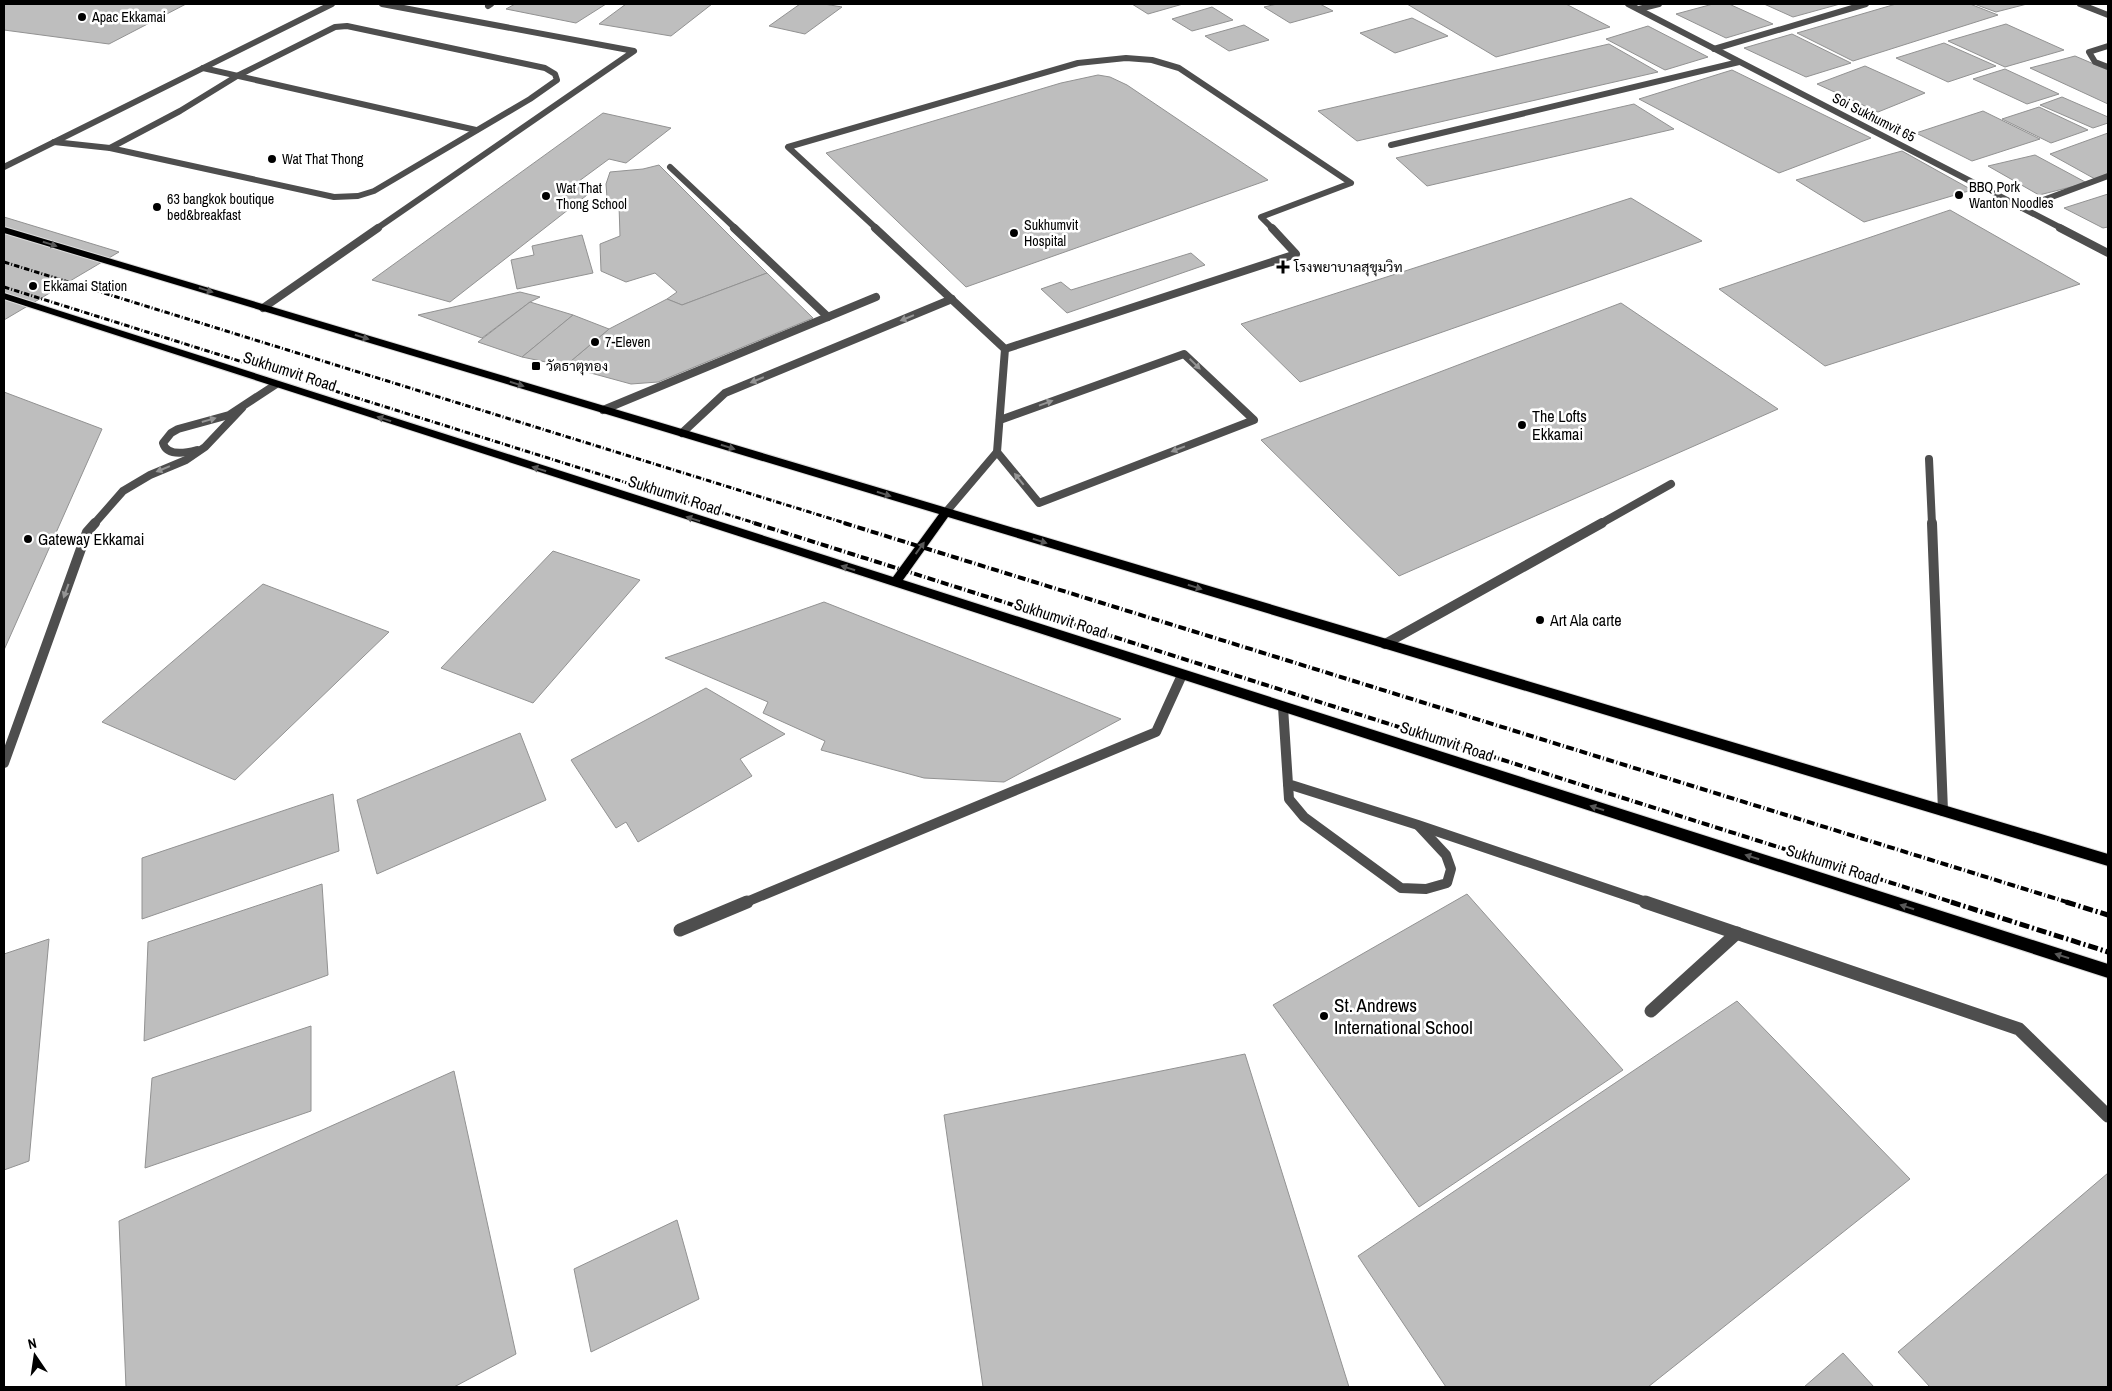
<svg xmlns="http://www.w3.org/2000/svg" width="2112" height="1391" viewBox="0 0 2112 1391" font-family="'Archivo Narrow',Sarabun,sans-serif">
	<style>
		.building { fill: #bebebe; stroke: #929292 }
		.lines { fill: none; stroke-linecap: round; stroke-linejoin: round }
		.primary-casing { stroke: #dbdbdb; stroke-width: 2 }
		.lane-far3 { stroke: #4e4e4e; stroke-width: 6 }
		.lane-far2 { stroke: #4e4e4e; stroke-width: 8 }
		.lane-far1 { stroke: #4e4e4e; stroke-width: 10 }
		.lane { stroke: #4e4e4e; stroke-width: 13 }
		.street-far3 { stroke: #4e4e4e; stroke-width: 6 }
		.street-far2 { stroke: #4e4e4e; stroke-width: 8 }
		.street-far1 { stroke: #4e4e4e; stroke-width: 10 }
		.street { stroke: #4e4e4e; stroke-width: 13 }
		.primary { fill: #000; fill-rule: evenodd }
		.rail-far2 { stroke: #000; stroke-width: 3; stroke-dasharray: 5.5 2 1 2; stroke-linecap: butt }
		.rail-far1 { stroke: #000; stroke-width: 4; stroke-dasharray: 8 2.5 1 2.5; stroke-linecap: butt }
		.rail { stroke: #000; stroke-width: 5; stroke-dasharray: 10 3 2 3; stroke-linecap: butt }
		.oneway { fill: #595959 }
		.oneway2 { fill: #959595 }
		.poi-dot { fill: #000; stroke: #fff; stroke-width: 2 }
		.labels { text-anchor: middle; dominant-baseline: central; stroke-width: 5; stroke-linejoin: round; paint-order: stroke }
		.far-poi-label { font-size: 14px; fill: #000; stroke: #fff; text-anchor: start }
		.far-street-label { font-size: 14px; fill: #000; stroke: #fff }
		.street-label { font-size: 16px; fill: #000; stroke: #fff }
		.poi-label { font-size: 16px; fill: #000; stroke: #fff; text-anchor: start }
		.near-poi-label { font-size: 19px; fill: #000; stroke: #fff; text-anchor: start }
	</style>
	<rect width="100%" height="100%" fill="#fff"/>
	<g class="building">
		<path d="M4 4H186L109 44 4 30Z"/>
		<path d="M515 4H606L576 23 506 9Z"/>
		<path d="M626 4H712L671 36 599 24Z"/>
		<path d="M800 4H824L842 7 805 34 769 26Z"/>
		<path d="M1132 4H1183L1148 14Z"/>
		<path d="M1277 4H1320L1333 11 1290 23 1264 7Z"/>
		<path d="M1407 4H1566L1610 27 1496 57Z"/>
		<path d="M1713 4H1729L1773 24 1726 38 1676 14Z"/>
		<path d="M1764 4H1840L1793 17Z"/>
		<path d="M1896 4H1970L1998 15 1853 61 1797 33Z"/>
		<path d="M1974 4H2027L1996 12Z"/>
		<path d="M1212 7 1233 20 1192 31 1172 19Z"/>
		<path d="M1412 18 1448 36 1395 53 1360 33Z"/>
		<path d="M2006 24 2064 50 2005 67 1948 41Z"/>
		<path d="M1244 25 1269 40 1229 51 1205 36Z"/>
		<path d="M1648 26 1708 57 1665 70 1606 39Z"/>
		<path d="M1792 34 1851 63 1806 77 1744 48Z"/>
		<path d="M1944 43 1996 66 1948 82 1896 58Z"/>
		<path d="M1609 44 1658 72 1357 141 1318 111Z"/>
		<path d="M2075 56 2108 70V104L2030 68Z"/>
		<path d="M1865 66 1925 93 1878 112 1817 84Z"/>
		<path d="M2005 69 2059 94 2027 104 1973 79Z"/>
		<path d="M1732 70 1871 138 1779 173 1639 99Z"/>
		<path d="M1098 75 1110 77 1127 85 1268 180 966 287 826 153 1061 83Z"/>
		<path d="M2062 97 2108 117V123L2093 128 2040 105Z"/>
		<path d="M1634 104 1674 129 1427 186 1396 158Z"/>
		<path d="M2039 107 2088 130 2051 143 2002 119Z"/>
		<path d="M1983 111 2040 139 1972 161 1916 133Z"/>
		<path d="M603 113 671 128 626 163 609 159 575 184 596 188 450 302 372 280Z"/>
		<path d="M2108 133V174L2095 179 2050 154Z"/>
		<path d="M1902 151 1972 190 1864 222 1796 180Z"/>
		<path d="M2035 155 2087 183 2039 195 1988 166Z"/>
		<path d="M659 165 767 273 682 305 667 299 677 292 655 273 626 282 601 271 600 244 620 236 619 205 607 198 606 184 610 172 643 169Z"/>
		<path d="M2108 194V227L2103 228 2064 208Z"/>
		<path d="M1631 198 1702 241 1300 382 1241 324Z"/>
		<path d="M1950 210 2080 284 1825 366 1719 289Z"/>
		<path d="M4 217 119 252 4 320Z"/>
		<path d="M582 235 593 273 517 289 511 260 534 255 532 246Z"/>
		<path d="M1191 253 1205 265 1067 313 1041 289 1061 282 1071 290Z"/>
		<path d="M767 273 813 318 658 382 631 384 565 366 609 329 667 299 682 305Z"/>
		<path d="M520 292 540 297 530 302 482 338 418 315Z"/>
		<path d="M530 302 573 315 522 357 478 342Z"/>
		<path d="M1621 303 1778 409 1399 576 1261 440Z"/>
		<path d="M573 315 609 329 565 366 522 357Z"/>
		<path d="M4 392 102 429 4 650Z"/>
		<path d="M553 551 640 580 533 703 441 668Z"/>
		<path d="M263 584 389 632 235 780 102 722Z"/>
		<path d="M824 602 1121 719 1004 782 924 778 821 750 825 741 763 713 768 702 665 658Z"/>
		<path d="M706 688 785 734 740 759 752 776 638 842 626 822 616 828 571 760Z"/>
		<path d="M520 733 546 800 377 874 357 800Z"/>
		<path d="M333 794 339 851 142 919V858Z"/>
		<path d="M322 884 328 975 144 1041 148 942Z"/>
		<path d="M1467 894 1623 1070 1419 1207 1273 1005Z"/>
		<path d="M49 939 29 1161 4 1170V954Z"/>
		<path d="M1737 1001 1910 1179 1648 1387H1446L1358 1256Z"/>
		<path d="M311 1026V1111L145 1168 152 1078Z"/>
		<path d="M1245 1054 1349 1387H983L944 1115Z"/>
		<path d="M454 1071 516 1354 454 1387H126L119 1221Z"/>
		<path d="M2108 1173V1387H1930L1898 1352Z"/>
		<path d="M677 1220 699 1299 591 1352 574 1269Z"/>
		<path d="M1843 1353 1874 1387H1804Z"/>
	</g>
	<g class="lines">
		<g class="primary-casing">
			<path id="primary" d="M4 227 2108 854V866L948 517 903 580 2108 964V978L4 299V293L7 294 893 577 939 514 4 233Z"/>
		</g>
		<g class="lane-far3">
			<path d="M488 6 491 4"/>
			<path d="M347 26 545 68 555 74 557 80 530 99 374 191 358 196 334 197 110 148 180 111 237 76 335 27Z"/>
			<path d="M203 68 476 130"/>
			<path d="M54 142 110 148"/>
			<path d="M4 167 332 4"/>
			<path d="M376 229 634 51 382 4"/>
			<path d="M877 229 788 147 1078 63 1126 58 1152 60 1179 68 1351 183 1261 217 1273 229"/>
		</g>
		<g class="lane-far2">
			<path d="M875 228 1005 349 1296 254 1272 228"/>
			<path d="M263 308 378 228"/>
			<path d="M682 433 725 393 952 299"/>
			<path d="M197 450C186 453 167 457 163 443L171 433 178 429 229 415 275 385"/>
			<path d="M997 452 1039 503 1254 420 1184 354 1000 420"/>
			<path d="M1929 459 1932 524"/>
			<path d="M946 512 997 452 1005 349"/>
			<path d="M94 524 123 491 150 475 186 460 205 447 242 408"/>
			<path d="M1600 524 1671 484"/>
		</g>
		<g class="lane-far1">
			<path d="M1932 523 1943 811"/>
			<path d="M1385 644 1602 523"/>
			<path d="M1283 707 1288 784 1418 825 1649 903"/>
			<path d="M4 763 87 532 95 523"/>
			<path d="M1288 784 1289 799 1304 817 1401 888 1426 889 1447 883 1451 869 1446 855 1419 826"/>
		</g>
		<path class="lane" d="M1645 902 2019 1029 2108 1116"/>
		<g class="street-far3">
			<path d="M1628 4 2063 229"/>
			<path d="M2080 4 2108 15"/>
			<path d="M1639 9 1659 4"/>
			<path d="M2108 46 2089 52 2095 62 2108 67"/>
			<path d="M1714 49 1866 4"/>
			<path d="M1391 145 1739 62"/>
			<path d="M670 167 736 229"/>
			<path d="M2022 208 2108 176"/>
		</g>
		<g class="street-far2">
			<path d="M734 228 828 317"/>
			<path d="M2060 228 2108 253"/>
			<path d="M603 410 876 297"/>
		</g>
		<path class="street-far1" d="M744 903 1156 732 1182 675"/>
		<g class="street">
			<path d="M680 930 747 902"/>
			<path d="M1651 1011 1737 933"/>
		</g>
		<use href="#primary" class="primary"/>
		<g class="rail-far2">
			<path d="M4 262 848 524"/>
			<path d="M4 287 758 524"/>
		</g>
		<g class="rail-far1">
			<path d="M754 523 1955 903"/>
			<path d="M844 523 2070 903"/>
		</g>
		<g class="rail">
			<path d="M1951 902 2108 952"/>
			<path d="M2066 902 2108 915"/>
		</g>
	</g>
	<defs><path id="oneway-solid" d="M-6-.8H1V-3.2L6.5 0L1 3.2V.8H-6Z" transform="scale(1.25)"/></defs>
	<g class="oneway">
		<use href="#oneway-solid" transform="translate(50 244) rotate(17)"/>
		<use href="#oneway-solid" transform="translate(206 290) rotate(17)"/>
		<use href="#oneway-solid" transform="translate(362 337) rotate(17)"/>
		<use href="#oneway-solid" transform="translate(517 384) rotate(17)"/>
		<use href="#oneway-solid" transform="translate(384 419) rotate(-162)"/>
		<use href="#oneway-solid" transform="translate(728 447) rotate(17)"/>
		<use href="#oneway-solid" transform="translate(539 469) rotate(-162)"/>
		<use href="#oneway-solid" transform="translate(884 494) rotate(17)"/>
		<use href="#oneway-solid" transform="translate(693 519) rotate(-162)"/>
		<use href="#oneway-solid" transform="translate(1040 541) rotate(17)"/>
		<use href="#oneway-solid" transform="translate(920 548) rotate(-54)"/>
		<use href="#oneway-solid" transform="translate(848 568) rotate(-162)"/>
		<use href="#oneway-solid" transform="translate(1195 587) rotate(17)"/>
		<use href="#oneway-solid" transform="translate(1597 808) rotate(-162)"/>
		<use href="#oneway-solid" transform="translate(1752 857) rotate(-162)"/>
		<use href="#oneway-solid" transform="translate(1907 907) rotate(-162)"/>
		<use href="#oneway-solid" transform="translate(2062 956) rotate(-162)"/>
	</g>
	<g class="oneway2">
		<use href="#oneway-solid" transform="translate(907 318) rotate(158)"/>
		<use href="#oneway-solid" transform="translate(1195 364) rotate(44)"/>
		<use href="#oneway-solid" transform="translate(757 380) rotate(158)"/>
		<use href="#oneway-solid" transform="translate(1046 403) rotate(-20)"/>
		<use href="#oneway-solid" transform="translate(209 420) rotate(-16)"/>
		<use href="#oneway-solid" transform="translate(1178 449) rotate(159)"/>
		<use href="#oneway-solid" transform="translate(163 469) rotate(158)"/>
		<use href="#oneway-solid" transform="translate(1019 479) rotate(-129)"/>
		<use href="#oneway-solid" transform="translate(66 591) rotate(110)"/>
	</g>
	<g class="poi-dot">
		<circle cx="82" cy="17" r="5"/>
		<circle cx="272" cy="159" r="5"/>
		<circle cx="1959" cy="195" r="5"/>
		<circle cx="546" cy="196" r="5"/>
		<circle cx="157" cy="207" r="5"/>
		<circle cx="1014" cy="233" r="5"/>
		<path d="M1280.5 259.5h5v5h5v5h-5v5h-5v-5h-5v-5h5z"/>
		<circle cx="33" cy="286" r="5"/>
		<circle cx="595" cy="342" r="5"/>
		<rect x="531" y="361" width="10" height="10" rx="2.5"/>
		<circle cx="1522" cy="425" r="5"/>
		<circle cx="28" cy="539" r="5"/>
		<circle cx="1540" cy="620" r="5"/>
		<circle cx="1324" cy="1016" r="5"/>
	</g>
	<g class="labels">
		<g class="far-poi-label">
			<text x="92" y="17">Apac Ekkamai</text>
			<text x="282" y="159">Wat That Thong</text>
			<text x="1969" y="187">BBQ Pork<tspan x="1969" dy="16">Wanton Noodles</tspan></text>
			<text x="556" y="188">Wat That<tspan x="556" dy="16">Thong School</tspan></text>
			<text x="167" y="199">63 bangkok boutique<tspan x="167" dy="16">bed&amp;breakfast</tspan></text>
			<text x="1024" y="225">Sukhumvit<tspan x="1024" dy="16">Hospital</tspan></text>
			<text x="1294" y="267">โรงพยาบาลสุขุมวิท</text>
			<text x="43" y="286">Ekkamai Station</text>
			<text x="605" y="342">7-Eleven</text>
			<text x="546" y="366">วัดธาตุทอง</text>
		</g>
		<g class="far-street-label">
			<text transform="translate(1874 117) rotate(27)">Soi Sukhumvit 65</text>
		</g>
		<g class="street-label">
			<text transform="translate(290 371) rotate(18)">Sukhumvit Road</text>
			<text transform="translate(675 495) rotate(18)">Sukhumvit Road</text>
			<text transform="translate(1061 618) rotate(18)">Sukhumvit Road</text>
			<text transform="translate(1447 741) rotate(18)">Sukhumvit Road</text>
			<text transform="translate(1833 864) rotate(18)">Sukhumvit Road</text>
		</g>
		<g class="poi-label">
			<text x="1532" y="416">The Lofts<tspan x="1532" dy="18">Ekkamai</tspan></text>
			<text x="38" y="539">Gateway Ekkamai</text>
			<text x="1550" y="620">Art Ala carte</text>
		</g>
		<g class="near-poi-label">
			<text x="1334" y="1005">St. Andrews<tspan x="1334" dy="22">International School</tspan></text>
		</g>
	</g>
	<rect width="2112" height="1391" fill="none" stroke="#000000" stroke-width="10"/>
	<g transform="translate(35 1356) rotate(347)" stroke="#ffffff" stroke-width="4" paint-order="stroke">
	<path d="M0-4L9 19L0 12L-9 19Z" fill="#000000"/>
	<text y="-8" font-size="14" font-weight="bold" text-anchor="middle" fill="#000000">N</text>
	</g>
</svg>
